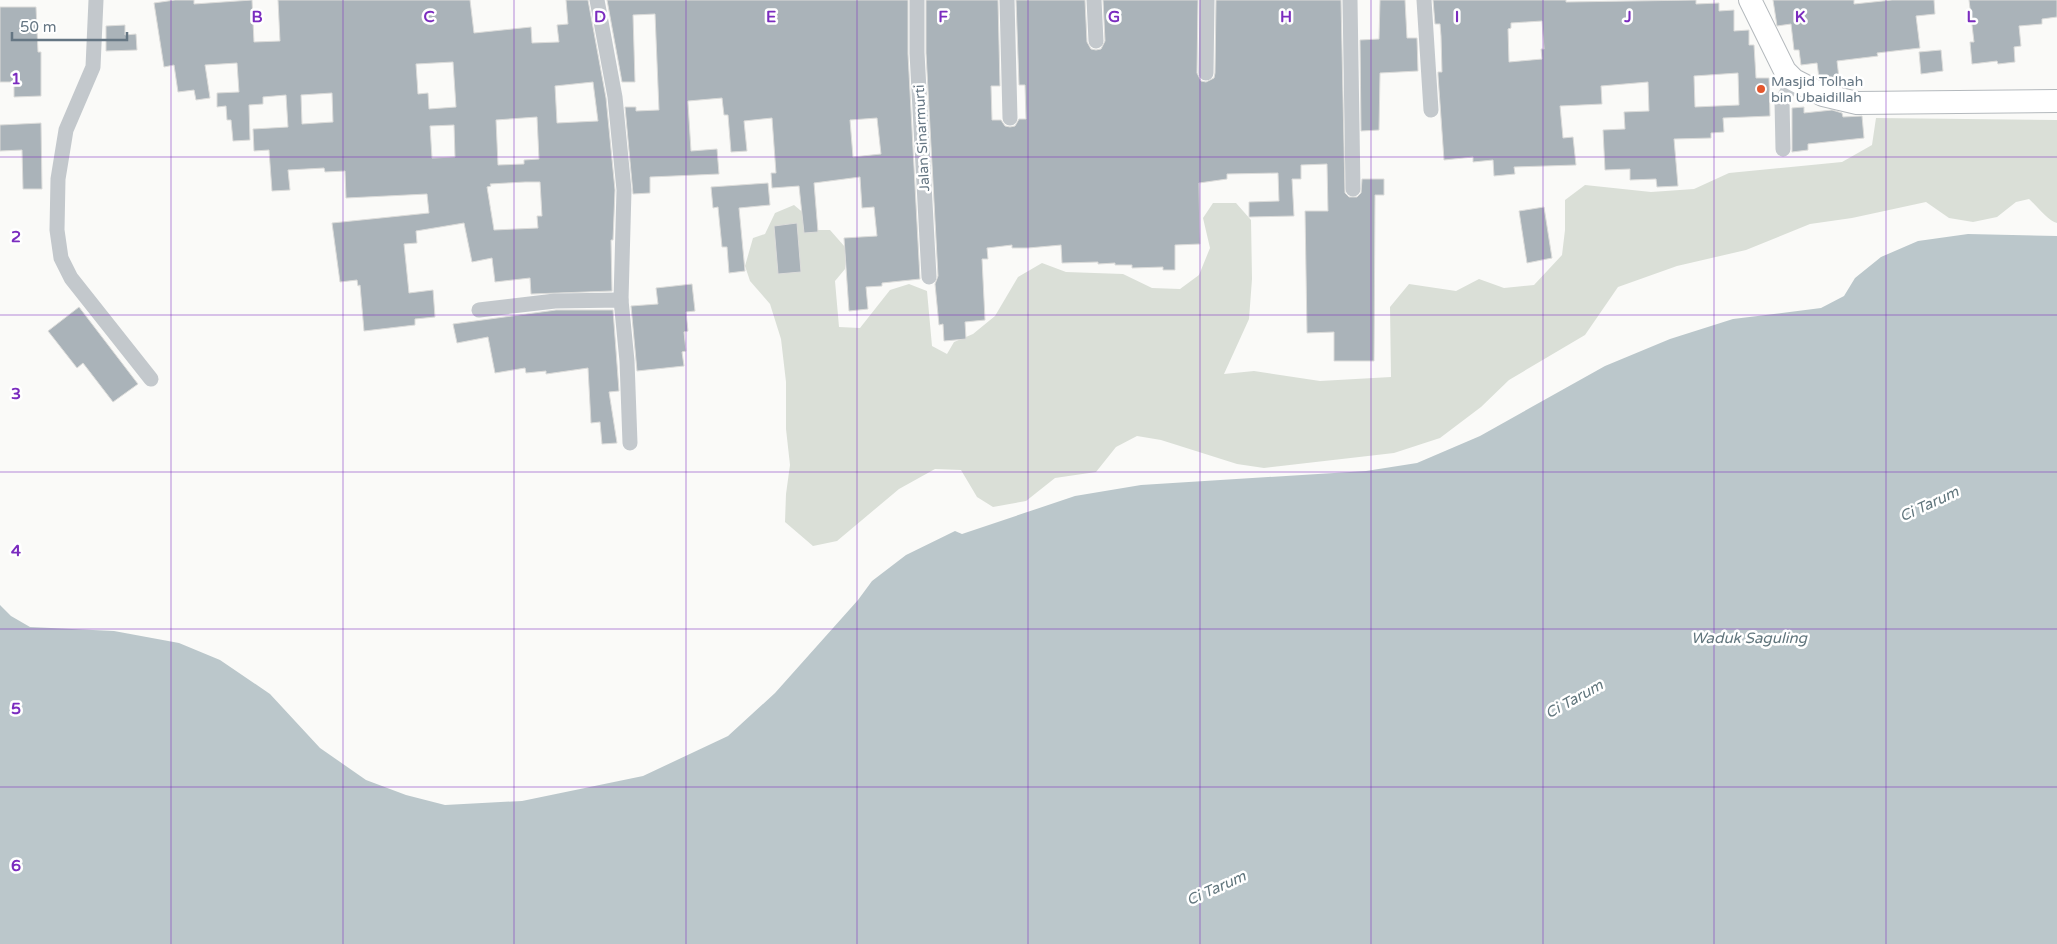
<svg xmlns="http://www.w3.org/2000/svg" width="2057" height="944" viewBox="0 0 2057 944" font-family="'Varela Round',sans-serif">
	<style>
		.green { fill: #dadfd7 }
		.water { fill: #bbc7cb }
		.building { fill: #aab3b9; stroke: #dcdcda; fill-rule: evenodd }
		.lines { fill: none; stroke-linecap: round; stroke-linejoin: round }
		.highway-casing { stroke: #b4b9bd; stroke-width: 24 }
		.minor { stroke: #c3c8cc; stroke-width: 15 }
		.highway { stroke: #fff; stroke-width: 22 }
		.grid { fill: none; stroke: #7b2cbf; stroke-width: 1; stroke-opacity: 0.55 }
		.poi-dot { fill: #e4572e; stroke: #fff; stroke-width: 2 }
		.labels { text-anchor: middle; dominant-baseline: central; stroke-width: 5; stroke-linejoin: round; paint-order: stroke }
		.poi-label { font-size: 14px; fill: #657683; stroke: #fff; text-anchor: start }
		.street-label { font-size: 14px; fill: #657683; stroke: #fff }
		.water-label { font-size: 15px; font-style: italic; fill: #60757c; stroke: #fff }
		.grid-label { font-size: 16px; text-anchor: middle; font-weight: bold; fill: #7b2cbf; stroke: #fff; stroke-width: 5; stroke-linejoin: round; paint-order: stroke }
	</style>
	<rect width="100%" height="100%" fill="#fafaf8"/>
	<path class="green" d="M1876 118 2057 120V223C2049 222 2036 205 2029 199L2016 202 1997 217 1973 222 1949 218 1926 202 1852 218 1810 224 1746 250 1677 266 1618 287 1585 335 1509 380 1481 407 1440 438 1394 453 1264 468 1237 464 1161 440 1137 436 1116 447 1096 472 1055 478 1026 501 993 507 977 497 961 470 935 469 899 489 837 541 813 546 785 522 786 494 790 465 786 429V382L781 339 770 304 750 281 745 266 753 238 765 234 775 213 794 205 806 215 808 230H830L845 247V269L835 281 839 327 860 328 890 290 909 284 927 291 932 346 947 354 954 342 973 334 995 316 1018 277 1042 263 1066 272 1123 274 1152 288 1180 289 1199 275 1210 248 1203 218 1213 203H1236L1251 220 1252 279 1249 319 1224 374 1254 371 1320 381 1391 377 1390 307 1409 284 1456 291 1479 279 1504 288 1534 285 1562 255 1565 230V200L1585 185 1651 192 1694 189 1729 173 1842 162 1872 145Z"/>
	<path class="water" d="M1968 234 2057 236V944H0V605L11 616 30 627 114 631 179 643 220 660 270 694 320 748 366 780 406 795 445 805 522 801 643 776 728 736 775 693 858 600 872 581 906 555 955 531 962 534 1075 496 1141 485 1366 471 1417 463 1480 436 1605 366 1670 339 1733 319 1821 308 1844 296 1855 278 1881 257 1918 241Z"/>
	<g class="building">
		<path d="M175 0H194V4L252 0 254 42 280 41 278 0H470L474 33 531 27 532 43 559 42 557 25 568 24 566 0H588L606 98 615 190 613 240H611L612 291 531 294 530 278 495 282 492 258 472 262 464 223 416 231 417 243 404 244 409 293 433 290 435 317 415 319V325L364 331 360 285 358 286 357 280 340 282 332 223 429 213 427 194 346 198 345 171 325 172 324 168 288 170 290 190 272 191 269 150 254 151 253 129 288 127 286 95 263 97V104L249 105 250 140 233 141 231 120H227L226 106 217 107V93L239 92 237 63 205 65 210 98 196 100 194 90 178 92 174 65 164 67 154 3ZM453 62 456 107 429 109 428 93 418 94 416 64ZM593 82 598 121 557 123 555 86ZM332 93 333 122 302 124 301 95ZM537 117 539 159 524 160V164L498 165 496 120ZM454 125 455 157 432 158 430 126ZM525 182H540L542 216H537L538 228 494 230 487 187 491 186 490 184Z"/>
		<path d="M607 0H908V54L920 279 882 283V286L866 287 868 309 849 311 844 238 877 236 874 207 862 208 860 177 814 183 818 232 804 233 799 186 772 188 771 173H776L772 118 744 121 747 151 731 152 728 115H724L722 98 688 101V103L691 151 717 149 719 174 650 177V193L633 194 625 107H636V111L659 110 655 14 633 15 635 82H622ZM877 118 881 154 853 157 850 120Z"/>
		<path d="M926 0H998L1000 86H991L992 120H1001L1005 126 1010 127 1015 126 1019 119H1026L1025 85H1019L1016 0H1085L1087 42 1091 49 1096 50 1101 49 1105 41 1103 0H1198L1197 73 1201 81 1206 82 1214 78 1215 73 1216 0H1341L1345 193 1349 197H1357L1361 193 1362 179H1384V195H1375L1374 361H1334V332L1307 333 1305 211H1328L1327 164 1301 165V179H1292L1294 216 1249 217V202L1279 201 1278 173 1227 174V179L1199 183 1200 244 1175 245V270H1163V267L1132 268V265H1115V263L1098 264V262L1062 263 1061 245 1028 248H1012V245L987 248 988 259H982L985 320 965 322 966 339 944 341 943 324 939 325 935 284 938 276 926 53Z"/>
		<path d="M1380 0H1405L1407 38H1417L1418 71 1380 73 1379 130 1361 131 1360 40 1379 39Z"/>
		<path d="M1433 0H1566V2L1696 0V4L1719 3V11L1734 10V31L1749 30V45H1754L1756 78H1769L1770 116 1723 118 1724 132 1711 133V138L1674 139 1678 186 1657 187 1656 179 1630 180V169L1605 170 1603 130 1625 129 1624 112 1649 111 1648 82 1601 86 1602 104 1560 106 1563 138 1573 137 1576 165 1514 167 1515 174 1494 176 1493 160 1473 162V157L1444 160 1438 75V72H1442L1441 36 1440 24H1435ZM1542 21 1544 49H1541L1542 59 1509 62 1508 29 1511 28V23ZM1738 73 1739 105 1695 107 1694 76Z"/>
		<path d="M1773 0H1854V4L1892 0H1934L1935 14 1916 16 1920 48 1877 53 1878 56 1837 61 1839 78 1823 80 1819 78 1817 63 1801 65 1799 50H1794L1791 24 1777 26Z"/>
		<path d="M1969 0H2057V17L2042 19V24L2019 26 2021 46 2014 47 2015 62 1998 64 1997 61 1972 64 1970 42H1974Z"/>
		<path d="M0 7H36L38 52H41V96L14 97V82H0Z"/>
		<path d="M125 25V35L136 34 137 50 106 51V26Z"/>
		<path d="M1941 50 1943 71 1921 74 1919 52Z"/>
		<path d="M1804 107V113L1832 110 1842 113 1843 117 1862 116 1864 138 1808 144V150L1792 152V108Z"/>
		<path d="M41 123 42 189H23L22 150 0 151V125Z"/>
		<path d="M768 183 770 205 739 208 745 271 729 273 727 247H722L718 207 713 208 711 187Z"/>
		<path d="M1544 207 1552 258 1527 263 1519 211Z"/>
		<path d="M797 223 801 272 778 274 774 226Z"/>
		<path d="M692 284 695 311 686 312 688 331 684 332 686 351 682 352 684 366 637 371 631 306 658 304 656 288Z"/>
		<path d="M79 307 138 384 113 402 83 363 77 368 48 331Z"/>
		<path d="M556 310H613L619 391 609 392 617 443 602 444 600 422 591 423 588 368 546 374V371L526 373 525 368 495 373 488 337 457 343 453 324Z"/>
	</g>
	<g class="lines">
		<g class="highway-casing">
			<path id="highway" d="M1750 0 1785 71 1794 80 1823 95 1857 103 2057 101"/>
		</g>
		<g class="minor">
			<path d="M96 0 93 67 66 130 58 179 57 230 61 258 71 278 151 379"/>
			<path d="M597 0 615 97 624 190 621 300"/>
			<path d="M917 0V53L929 277"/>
			<path d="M1007 0 1010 118"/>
			<path d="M1094 0 1096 41"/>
			<path d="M1350 0 1353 189"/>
			<path d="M1424 0 1431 110"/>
			<path d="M1206 73 1207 0"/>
			<path d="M1783 149 1782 101 1794 80"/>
			<path d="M479 310 555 301 621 300 627 361 630 443"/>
		</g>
		<use href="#highway" class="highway"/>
	</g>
	<path class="grid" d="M171 0V944M343 0V944M514 0V944M686 0V944M857 0V944M1028 0V944M1200 0V944M1371 0V944M1543 0V944M1714 0V944M1886 0V944M0 157H2057M0 315H2057M0 472H2057M0 629H2057M0 787H2057"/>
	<circle class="poi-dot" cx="1761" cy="89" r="5"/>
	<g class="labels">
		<g class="poi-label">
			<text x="1771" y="81">Masjid Tolhah<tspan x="1771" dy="16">bin Ubaidillah</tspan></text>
		</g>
		<g class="street-label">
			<text transform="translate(922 138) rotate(-93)">Jalan Sinarmurti</text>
		</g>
		<g class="water-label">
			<text transform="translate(1929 504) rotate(-25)">Ci Tarum</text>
			<text x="1749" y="638">Waduk Saguling</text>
			<text transform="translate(1574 699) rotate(-29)">Ci Tarum</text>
			<text transform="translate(1216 888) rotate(-24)">Ci Tarum</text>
		</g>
	</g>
	<g class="grid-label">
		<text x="257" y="22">B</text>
		<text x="429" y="22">C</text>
		<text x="600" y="22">D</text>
		<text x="771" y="22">E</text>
		<text x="943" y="22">F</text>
		<text x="1114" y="22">G</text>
		<text x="1286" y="22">H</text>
		<text x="1457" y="22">I</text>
		<text x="1628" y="22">J</text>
		<text x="1800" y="22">K</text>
		<text x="1971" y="22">L</text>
		<text x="16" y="84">1</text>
		<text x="16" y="242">2</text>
		<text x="16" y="399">3</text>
		<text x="16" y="556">4</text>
		<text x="16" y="714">5</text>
		<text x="16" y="871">6</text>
	</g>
	<path d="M12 32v8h115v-8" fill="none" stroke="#657683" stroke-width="2.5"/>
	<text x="20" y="32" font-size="15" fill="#657683" stroke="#ffffff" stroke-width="4" paint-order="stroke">50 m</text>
</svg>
